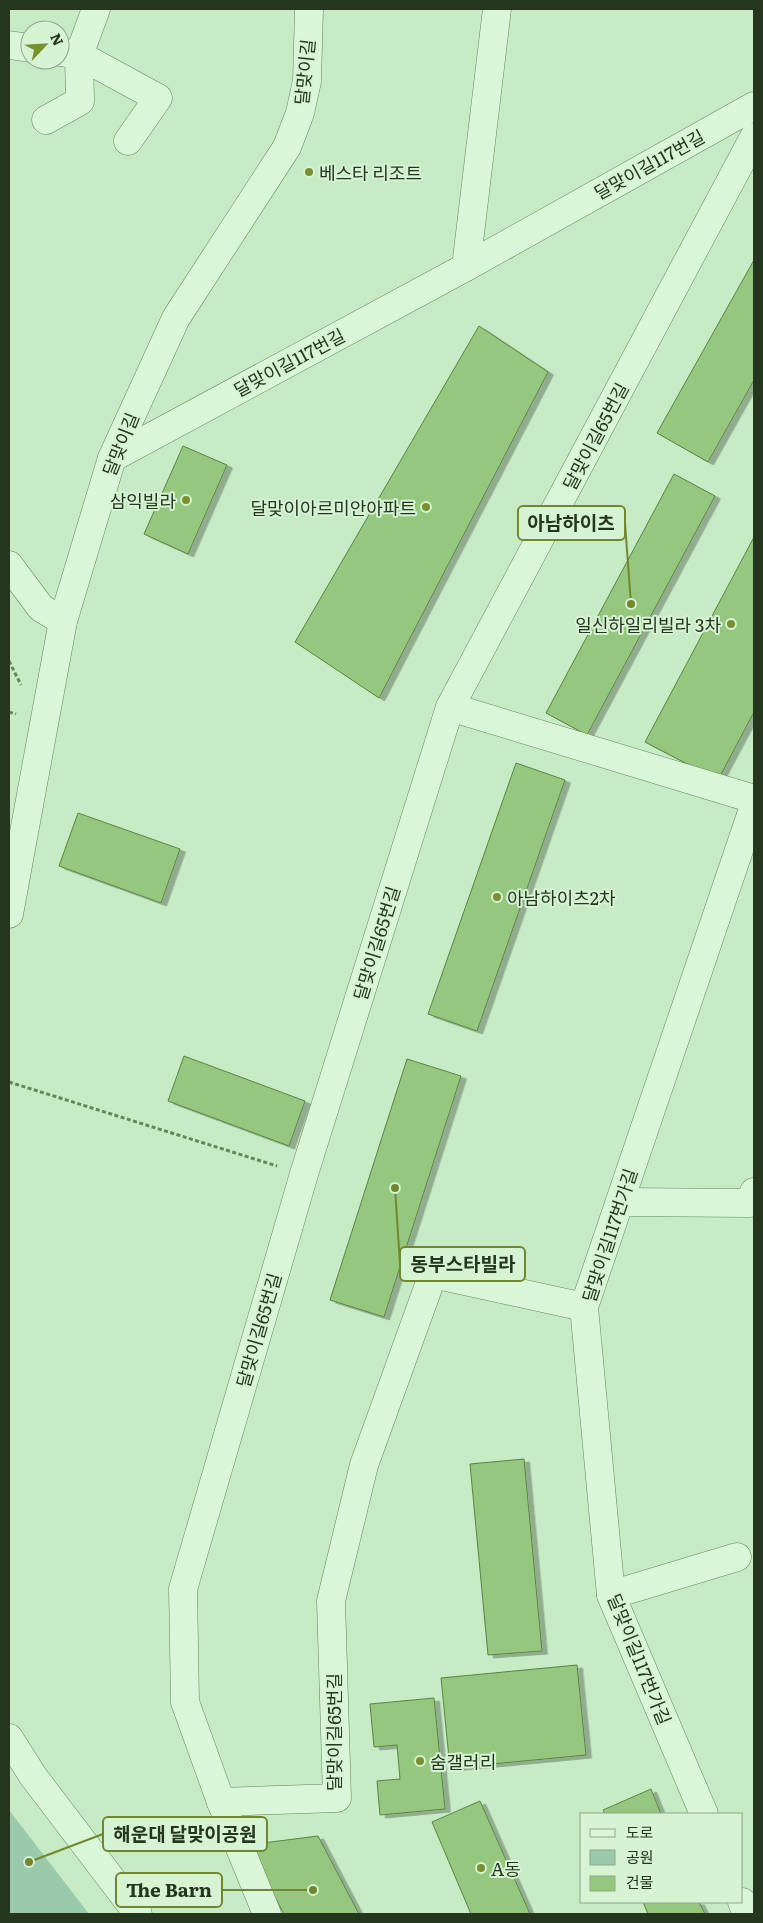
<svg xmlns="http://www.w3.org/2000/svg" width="763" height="1923" viewBox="0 0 763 1923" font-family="Literata,'Noto Sans KR',serif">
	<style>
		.green { fill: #9ac9ab }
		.building { fill: #96c77e; stroke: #5a8344; filter: url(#shadow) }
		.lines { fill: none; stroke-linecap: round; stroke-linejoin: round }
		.minor-casing { stroke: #65855c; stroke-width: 29 }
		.path { stroke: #65855c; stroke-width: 3; stroke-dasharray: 4 2.5; stroke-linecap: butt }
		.minor { stroke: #d9f6d8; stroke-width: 28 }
		.poi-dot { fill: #799031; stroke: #d6f3d4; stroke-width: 2 }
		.labels { text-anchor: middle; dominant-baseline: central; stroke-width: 4; stroke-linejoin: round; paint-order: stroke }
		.street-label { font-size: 18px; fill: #25361f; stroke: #d6f3d4 }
		.poi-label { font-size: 18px; fill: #25361f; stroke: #d6f3d4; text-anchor: start }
		.leader { fill: none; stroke: #71872f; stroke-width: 2 }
		.callout-dot { fill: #71872f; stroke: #d6f3d4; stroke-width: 2 }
		.callout { fill: #d6f3d4; stroke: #71872f; stroke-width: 2 }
		.callout-label { font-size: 19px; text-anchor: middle; font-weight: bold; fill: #25361f }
	</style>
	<defs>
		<filter id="shadow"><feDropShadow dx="5.5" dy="3" stdDeviation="0" flood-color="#0004"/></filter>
	</defs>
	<rect width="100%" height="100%" fill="#c7ebc5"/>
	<path class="green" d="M9 1810 89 1914H9Z"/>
	<g class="building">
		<path d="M754 260V380L708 462 657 433Z"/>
		<path d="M479 326 548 372 379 698 295 642Z"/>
		<path d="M183 446 227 465 188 554 144 534Z"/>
		<path d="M674 474 715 496 587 735 546 713Z"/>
		<path d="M754 537V712L718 780 645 742Z"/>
		<path d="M516 763 565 780 477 1031 428 1014Z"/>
		<path d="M78 813 180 849 161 903 59 866Z"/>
		<path d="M184 1056 305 1101 289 1146 168 1101Z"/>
		<path d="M407 1059 461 1076 384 1317 330 1300Z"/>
		<path d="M524 1459 542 1651 488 1655 470 1464Z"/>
		<path d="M577 1665 586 1755 450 1768 441 1678Z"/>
		<path d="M434 1698 445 1809 380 1815 377 1781 400 1779 397 1745 374 1747 370 1704Z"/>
		<path d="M651 1789 661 1814H605L603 1810Z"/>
		<path d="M480 1801 530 1914H471L432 1822Z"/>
		<path d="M318 1836 359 1914H284L247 1845Z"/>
		<path d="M643 1902H699L705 1914H648Z"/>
	</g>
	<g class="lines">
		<g class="minor-casing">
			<g id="minor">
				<path d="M9 45 30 48"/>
				<path d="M60 52 79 55 158 98 128 141"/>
				<path d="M46 120 80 101 79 55 96 9"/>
				<path d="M466 267 497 9"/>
				<path d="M112 458 466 267 754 106"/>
				<path d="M9 565 41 608 63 621"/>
				<path d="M450 707 754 799"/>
				<path d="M9 914 63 621 112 458 176 318 287 147 300 113 307 81 309 9"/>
				<path d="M620 1202 750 1203 754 1192"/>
				<path d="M611 1595 737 1557"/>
				<path d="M9 1738 33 1776 138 1914"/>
				<path d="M221 1802 337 1798 331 1601 364 1465 433 1274 584 1307"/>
				<path d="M704 1814 611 1595 584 1307 754 806"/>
				<path d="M742 1902 747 1914"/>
				<path d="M267 1914 221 1802 185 1702 183 1589 304 1174 450 707 754 137"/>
			</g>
		</g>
		<g class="path">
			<path d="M9 661 21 685"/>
			<path d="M9 712 16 714"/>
			<path d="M9 1082 277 1166"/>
		</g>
		<use href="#minor" class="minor"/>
	</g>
	<g class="poi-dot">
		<circle cx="309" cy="172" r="5"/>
		<circle cx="186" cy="500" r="5"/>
		<circle cx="426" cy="507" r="5"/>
		<circle cx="731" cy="624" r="5"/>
		<circle cx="497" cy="897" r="5"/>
		<circle cx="420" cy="1761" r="5"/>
		<circle cx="481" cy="1868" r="5"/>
	</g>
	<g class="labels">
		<g class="street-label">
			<text transform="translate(304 72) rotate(-84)">달맞이길</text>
			<text transform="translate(649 164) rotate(-29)">달맞이길117번길</text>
			<text transform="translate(289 362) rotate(-28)">달맞이길117번길</text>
			<text transform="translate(595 436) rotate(-62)">달맞이길65번길</text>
			<text transform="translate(120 444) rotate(-68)">달맞이길</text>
			<text transform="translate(376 943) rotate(-73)">달맞이길65번길</text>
			<text transform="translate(609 1235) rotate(-72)">달맞이길117번가길</text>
			<text transform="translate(258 1330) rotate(-74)">달맞이길65번길</text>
			<text transform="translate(640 1659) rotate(68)">달맞이길117번가길</text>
			<text transform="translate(333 1732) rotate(-90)">달맞이길65번길</text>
		</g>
		<g class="poi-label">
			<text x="319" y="172">베스타 리조트</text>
			<text x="176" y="500" text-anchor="end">삼익빌라</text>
			<text x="416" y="507" text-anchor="end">달맞이아르미안아파트</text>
			<text x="721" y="624" text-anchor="end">일신하일리빌라 3차</text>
			<text x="507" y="897">아남하이츠2차</text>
			<text x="430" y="1761">숨갤러리</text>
			<text x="491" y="1868">A동</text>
		</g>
	</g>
	<path class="leader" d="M631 604L625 523M395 1188L400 1264M29 1862L103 1834M313 1890L222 1890"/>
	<g class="callout-dot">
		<circle cx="631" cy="604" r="5"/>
		<circle cx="395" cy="1188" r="5"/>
		<circle cx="29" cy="1862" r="5"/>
		<circle cx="313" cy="1890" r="5"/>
	</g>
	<g class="callout">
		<rect x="518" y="506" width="107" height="34" rx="5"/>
		<rect x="400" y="1247" width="125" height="34" rx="5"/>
		<rect x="103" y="1817" width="164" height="34" rx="5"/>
		<rect x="116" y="1873" width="106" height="34" rx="5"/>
	</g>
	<g class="callout-label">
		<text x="571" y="530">아남하이츠</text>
		<text x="463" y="1271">동부스타빌라</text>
		<text x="185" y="1841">해운대 달맞이공원</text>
		<text x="169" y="1897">The Barn</text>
	</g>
	<rect width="763" height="1923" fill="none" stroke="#25361f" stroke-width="20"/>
	<rect x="580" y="1813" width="162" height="90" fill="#d6f3d4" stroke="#8fa78c"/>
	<rect x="590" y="1829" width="25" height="8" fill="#d9f6d8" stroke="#8fa78c"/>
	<text x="626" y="1838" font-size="15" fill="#25361f">도로</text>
	<rect x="590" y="1850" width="25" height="15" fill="#9ac9ab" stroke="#8fa78c"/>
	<text x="626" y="1863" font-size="15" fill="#25361f">공원</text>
	<rect x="590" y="1876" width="25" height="15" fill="#96c77e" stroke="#8fa78c"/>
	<text x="626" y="1888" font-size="15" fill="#25361f">건물</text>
	<g transform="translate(45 45) rotate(65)"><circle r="24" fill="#d6f3d4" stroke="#8fa78c"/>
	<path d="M0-4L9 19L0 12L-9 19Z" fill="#799031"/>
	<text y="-8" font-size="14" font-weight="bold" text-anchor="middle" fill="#25361f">N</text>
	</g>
</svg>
